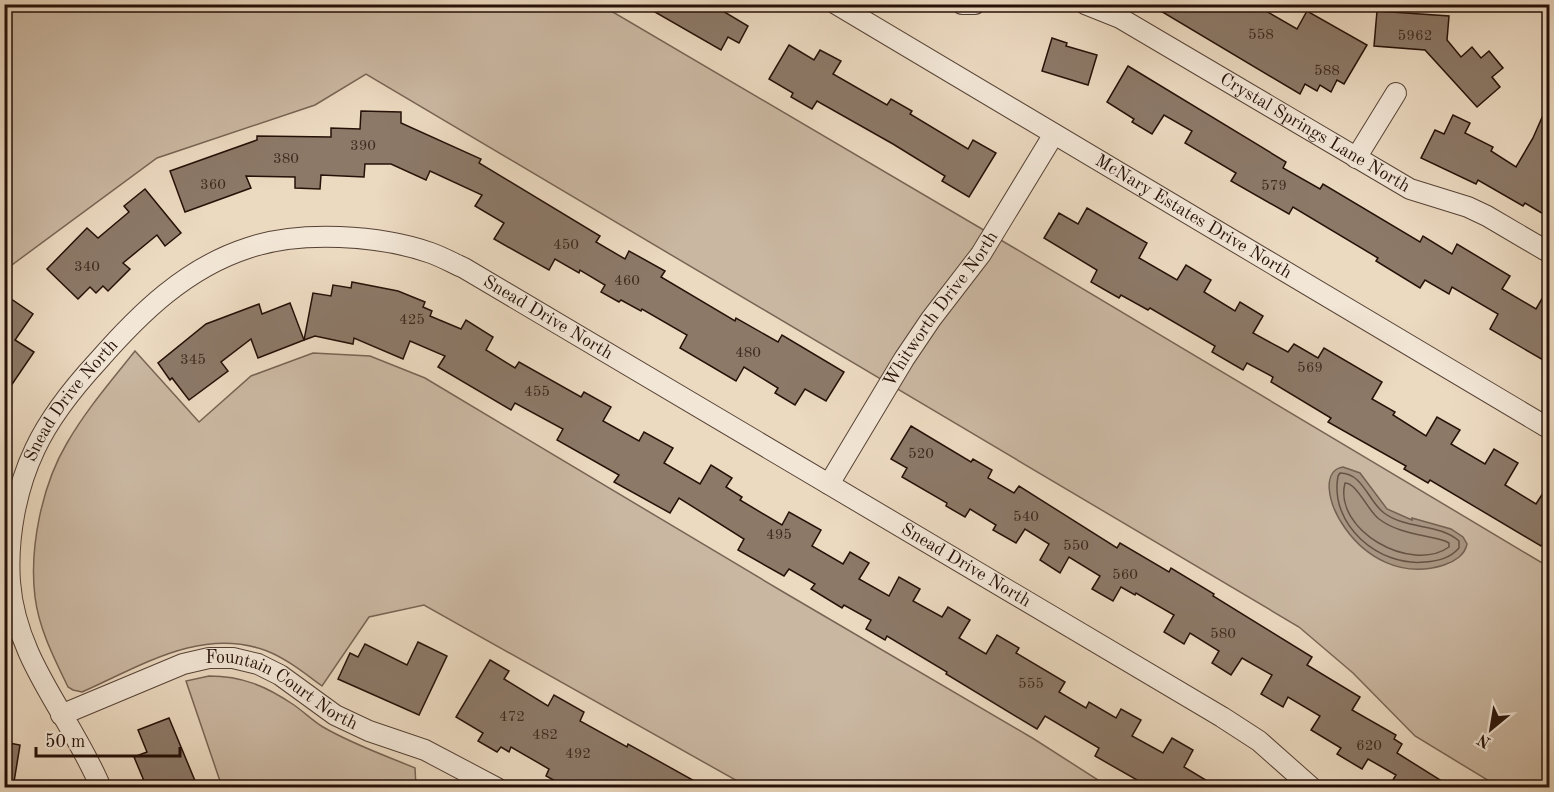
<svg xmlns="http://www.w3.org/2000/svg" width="1554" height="792" viewBox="0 0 1554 792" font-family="'Old Standard TT',serif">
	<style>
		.green { fill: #cab7a1; stroke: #786454; stroke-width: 1.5 }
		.water { fill: #a89581; stroke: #746051; stroke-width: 1.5 }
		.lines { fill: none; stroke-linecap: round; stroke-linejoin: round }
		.shore { stroke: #675344; stroke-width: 1.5 }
		.building { fill: #8c7968; stroke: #261108; stroke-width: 1.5 }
		.street-casing { stroke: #574336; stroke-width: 22 }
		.street { stroke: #f2e6d6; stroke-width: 20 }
		.labels { text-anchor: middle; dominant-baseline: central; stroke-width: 6; stroke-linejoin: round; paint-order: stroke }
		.number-label { font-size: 15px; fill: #402b20 }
		.street-label { font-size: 18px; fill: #261108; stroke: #f2e6d6 }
	</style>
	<rect width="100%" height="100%" fill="#ebd9c0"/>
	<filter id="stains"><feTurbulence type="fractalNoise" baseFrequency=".00333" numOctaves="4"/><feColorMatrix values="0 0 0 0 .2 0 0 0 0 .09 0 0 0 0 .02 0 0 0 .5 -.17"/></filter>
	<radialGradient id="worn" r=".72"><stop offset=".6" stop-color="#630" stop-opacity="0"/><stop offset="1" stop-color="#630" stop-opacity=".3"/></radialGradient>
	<g class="green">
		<path d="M5 5H601L1016 249 1549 567V787H1499L1415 736 1353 673 1299 627 366 74 315 105 157 158 5 270Z"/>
		<path d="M135 351 199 422 251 376 313 353 370 356 425 378 785 593 1034 739 1109 787H748L424 605 369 617 322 686C304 673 287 659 267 651 202 626 141 666 82 692L73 690 68 687C54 658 39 629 35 597 29 548 42 485 67 443 86 410 111 381 135 351Z"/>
		<path d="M209 676C242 676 266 686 294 705 304 712 313 721 323 727 352 744 384 755 415 768L416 787H222L186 681Z"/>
	</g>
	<path class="water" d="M1343 467 1360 473 1387 509 1412 520V518L1451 529 1463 537 1467 544C1465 555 1454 562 1444 565 1357 593 1302 473 1343 467Z"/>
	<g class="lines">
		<g class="shore">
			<path d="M1340 473C1363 473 1368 501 1384 513 1407 530 1439 523 1459 541V548C1450 558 1439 561 1425 562 1379 567 1329 525 1338 476Z"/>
			<path d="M1345 483C1357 483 1368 511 1379 519 1399 534 1423 534 1445 541L1449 543V547C1411 574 1333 530 1345 483Z"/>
		</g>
	</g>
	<g class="building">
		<path d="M641 4H724L721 10 748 26 739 43 728 37 721 50Z"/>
		<path d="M1149 4H1254L1297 29 1307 11 1367 45 1344 84 1337 80 1331 92 1320 85 1317 91 1305 84 1300 94Z"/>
		<path d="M1377 11 1449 16 1447 40 1461 57 1472 47 1481 58 1489 51 1503 68 1492 77 1500 87 1477 107 1425 50 1374 46Z"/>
		<path d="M1052 38 1067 43 1066 46 1097 55 1088 85 1042 71Z"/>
		<path d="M789 45 814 60 820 50 841 61 833 74 887 105 891 99 912 111 910 114 968 149 973 140 996 153 969 197 942 181 945 176 893 144 817 101 812 109 791 97 793 93 769 79Z"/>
		<path d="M1128 66 1286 162 1283 168 1320 189 1323 184 1420 242 1423 236 1452 254 1457 244 1510 276 1502 289 1536 309 1550 285V364L1490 329 1498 314 1452 287 1449 294 1425 280 1420 288 1376 261 1378 258 1293 207 1289 214 1231 181 1236 173 1185 143 1192 131 1164 115 1152 134 1132 122 1134 119 1107 102Z"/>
		<path d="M1550 99V218L1525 203 1523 206 1478 180 1476 184 1421 158 1435 130 1444 134 1453 115 1470 123 1465 133 1493 147 1491 151 1516 167 1533 138Z"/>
		<path d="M361 111 401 112V123L481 159 479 163 600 236 596 242 625 259 629 251 665 271 661 277 735 321 736 318 778 342 782 335 844 372 826 401 805 389 795 405 775 393 778 388 744 367 736 381 680 348 687 335 642 309 641 311 621 300 619 302 601 292 605 285 580 270 579 273 555 259 549 270 494 239 504 223 475 206 482 195 430 171 426 180 391 164H365L364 177 321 175 320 189 295 188V177L246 176 251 188 185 212 170 171 257 140V136L331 137V128L360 129Z"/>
		<path d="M145 189 181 233 165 246 157 235 123 263 130 269 108 291 103 286 96 293 90 287 78 299 47 269 87 228 98 238 129 212 124 206Z"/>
		<path d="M1087 208 1147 243 1139 258 1177 280 1186 265 1211 280 1204 292 1235 311 1240 302 1263 316 1253 333 1288 352 1294 344 1318 358 1324 348 1382 382 1372 399 1395 412 1393 415 1426 436 1437 417 1460 430 1451 444 1485 464 1494 449 1518 463 1505 485 1536 504 1550 482V531L1541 546 1430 480 1428 483 1404 469 1406 466 1328 422 1331 418 1271 382 1273 377 1247 363 1243 370 1212 352 1215 346 1150 308 1148 310 1121 295 1119 298 1091 282 1097 270 1044 238 1059 213 1078 224Z"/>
		<path d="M352 282 398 291 425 302 423 307 432 311 430 316 461 329 466 320 493 337 486 350 515 368 519 362 581 397 584 392 611 407 603 421 639 441 644 432 673 448 664 463 700 484 711 465 732 478 726 487 742 497 740 500 782 525 789 512 821 530 812 546 843 564 850 552 869 563 859 579 889 596 899 577 920 589 913 601 942 617 948 607 970 620 959 638 986 654 997 635 1019 648 1016 653 1065 682 1059 692 1086 708 1089 702 1116 718 1121 709 1141 720 1132 736 1163 753 1172 738 1193 750 1184 767 1219 788H1151L1095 756 1099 748 1045 716 1037 729 946 674 947 672 887 636 885 640 866 629 871 620 844 605 842 608 811 589 815 584 789 569 784 576 738 550 744 539 679 498 670 513 614 482 619 475 557 440 563 429 515 403 511 410 438 367 445 356 410 341 403 359 354 338 353 344 315 336 304 340 313 293 331 296 333 285 351 288Z"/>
		<path d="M4 294 33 314 15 340 34 352 4 396Z"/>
		<path d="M290 303 304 340 258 358 251 339 221 362 228 371 189 400 172 378 170 380 158 363 206 324 259 304 262 314Z"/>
		<path d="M911 426 971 462 973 459 992 470 988 478 1014 493 1019 486 1117 548 1120 543 1169 572 1171 568 1214 594 1213 596 1312 657 1307 665 1360 697 1352 710 1396 735 1394 739 1402 744 1397 753 1453 788H1388L1396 775 1368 759 1362 769 1337 754 1341 748 1311 730 1320 716 1288 697 1283 707 1261 694 1272 675 1242 658 1231 675 1212 663 1219 651 1190 633 1184 644 1164 632 1174 615 1136 593 1135 595 1121 587 1113 601 1092 589 1100 576 1069 557 1060 573 1040 560 1049 544 1025 529 1016 543 993 530 996 525 970 509 965 517 946 506 947 503 902 477 907 468 891 459Z"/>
		<path d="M418 642 447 656 419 715 338 679 350 653 358 657 365 644 407 665Z"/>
		<path d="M490 660 509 671 504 679 548 706 554 695 584 712 580 721 627 747 628 744 707 788H568L546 776 549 769 511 747 509 752 501 747 497 752 478 741 483 733 456 717Z"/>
		<path d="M169 718 198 788H147L134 757 147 752 138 730Z"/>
		<path d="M4 742 20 745 13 788 4 787Z"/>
	</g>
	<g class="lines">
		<g class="street-casing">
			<g id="street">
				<path id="s1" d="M836 4 1550 429"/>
				<path d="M962 4H975"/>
				<path id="s2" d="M1085 4 1120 18 1410 189 1468 207 1487 216 1550 253"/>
				<path d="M1356 158 1396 93"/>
				<path id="s3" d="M829 484 904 359 931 319 981 254 1054 134"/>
				<path id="s4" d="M61 715 183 664 209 658H233L258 664 280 675 335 715 369 731 425 750 497 788"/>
				<path id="s5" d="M101 788C72 717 16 662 10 582 7 538 16 489 35 449 50 417 74 387 98 361 140 313 186 268 248 248 300 230 380 235 431 253 442 257 453 263 464 268L1222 717 1259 741 1312 788"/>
			</g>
		</g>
		<use href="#street" class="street"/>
	</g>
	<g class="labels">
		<g class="number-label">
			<text x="1261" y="35">558</text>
			<text x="1415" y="36">5962</text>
			<text x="1327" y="71">588</text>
			<text x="363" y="146">390</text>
			<text x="286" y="159">380</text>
			<text x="213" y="185">360</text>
			<text x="1274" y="186">579</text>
			<text x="566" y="245">450</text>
			<text x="87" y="267">340</text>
			<text x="627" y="281">460</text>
			<text x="412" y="320">425</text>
			<text x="748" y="353">480</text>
			<text x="193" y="360">345</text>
			<text x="1310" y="368">569</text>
			<text x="537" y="392">455</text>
			<text x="921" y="454">520</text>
			<text x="1026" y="517">540</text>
			<text x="779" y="535">495</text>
			<text x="1076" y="546">550</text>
			<text x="1125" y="575">560</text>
			<text x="1223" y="634">580</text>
			<text x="1031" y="684">555</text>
			<text x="512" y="717">472</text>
			<text x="545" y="735">482</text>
			<text x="1369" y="746">620</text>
			<text x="578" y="754">492</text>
		</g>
		<g class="street-label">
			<text stroke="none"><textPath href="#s2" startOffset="264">Crystal Springs Lane North</textPath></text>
			<text stroke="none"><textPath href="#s1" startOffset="416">McNary Estates Drive North</textPath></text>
			<text stroke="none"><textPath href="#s3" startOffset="208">Whitworth Drive North</textPath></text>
			<text stroke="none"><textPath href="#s5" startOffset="982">Snead Drive North</textPath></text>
			<text stroke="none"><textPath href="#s5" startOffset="424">Snead Drive North</textPath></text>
			<text stroke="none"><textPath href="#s5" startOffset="1468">Snead Drive North</textPath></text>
			<text stroke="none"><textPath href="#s4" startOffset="240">Fountain Court North</textPath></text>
		</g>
	</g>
	<rect width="1554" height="792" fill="none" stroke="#ebd9c0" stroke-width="24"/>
	<rect x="6" y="6" width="1542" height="780" fill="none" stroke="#261108" stroke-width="3"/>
	<rect x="12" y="12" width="1530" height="768" fill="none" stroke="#261108" stroke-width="1.5"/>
	<g transform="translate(1491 729) rotate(210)" stroke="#f2e6d6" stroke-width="4.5" paint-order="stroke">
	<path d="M0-4.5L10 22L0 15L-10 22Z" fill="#261108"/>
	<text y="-9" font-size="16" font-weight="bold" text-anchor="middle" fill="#261108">N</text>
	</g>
	<path d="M36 747v9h144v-9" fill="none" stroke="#261108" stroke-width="3"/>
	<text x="45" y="747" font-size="18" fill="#261108" stroke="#f2e6d6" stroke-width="4.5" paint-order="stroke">50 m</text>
	<rect width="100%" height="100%" filter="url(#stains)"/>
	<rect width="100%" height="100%" fill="url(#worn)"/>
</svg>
